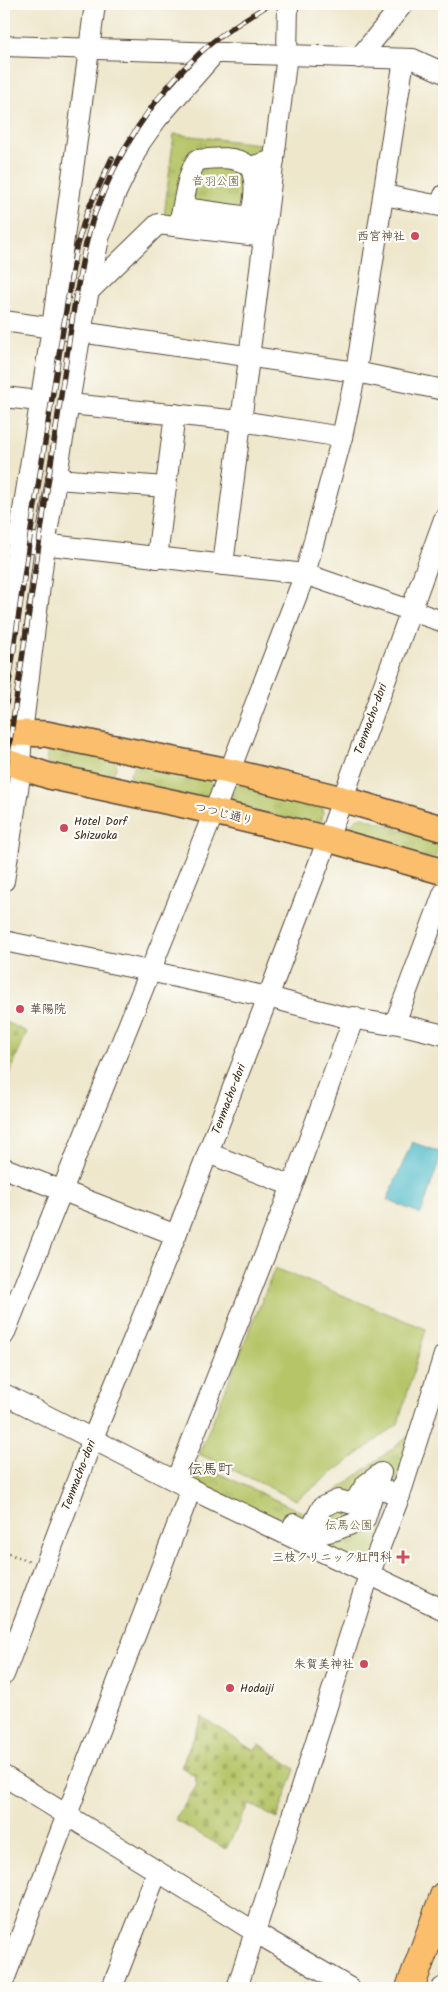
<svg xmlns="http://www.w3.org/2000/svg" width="448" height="1992" viewBox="0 0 448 1992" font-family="Kalam,'Klee One',sans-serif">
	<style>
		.grass { fill: url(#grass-tufts); stroke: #787842 }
		.cemetery { fill: url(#cemetery-stones); stroke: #787842 }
		.garden { fill: #b6c567; stroke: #787842 }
		.water { fill: #4fbbca; stroke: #457274 }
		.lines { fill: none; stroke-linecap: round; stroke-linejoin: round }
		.minor-casing { stroke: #564638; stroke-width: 22 }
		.major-casing { stroke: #564638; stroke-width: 28 }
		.highway-casing { stroke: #564638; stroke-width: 30 }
		.path { stroke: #564638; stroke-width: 3; stroke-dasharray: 1 4; stroke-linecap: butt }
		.minor { stroke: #fff; stroke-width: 20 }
		.major { stroke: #fabe6d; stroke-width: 25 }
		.highway { stroke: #fabe6d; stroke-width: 28 }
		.rail-casing { stroke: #3b2a1e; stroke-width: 5.5 }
		.rail { stroke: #fdfcf7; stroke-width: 4; stroke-dasharray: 11; stroke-linecap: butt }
		.poi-dot { fill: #d1495b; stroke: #fdfcf7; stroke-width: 2 }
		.labels { text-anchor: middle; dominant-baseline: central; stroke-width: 4.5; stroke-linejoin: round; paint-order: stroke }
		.park-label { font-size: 12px; fill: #605834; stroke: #fdfcf7 }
		.poi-label { font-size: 12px; fill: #3b2a1e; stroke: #fdfcf7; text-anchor: end }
		.street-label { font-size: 12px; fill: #3b2a1e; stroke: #fdfcf7 }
		.quarter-label { font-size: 15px; fill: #3b2a1e; stroke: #fdfcf7 }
	</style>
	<defs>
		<pattern id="grass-tufts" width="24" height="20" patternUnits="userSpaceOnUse" patternTransform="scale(1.25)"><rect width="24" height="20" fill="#b6c567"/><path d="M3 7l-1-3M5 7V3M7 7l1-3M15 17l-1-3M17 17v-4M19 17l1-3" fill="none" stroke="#9da959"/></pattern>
		<pattern id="cemetery-stones" width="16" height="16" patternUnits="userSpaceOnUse" patternTransform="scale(1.25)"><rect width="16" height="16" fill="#b6c567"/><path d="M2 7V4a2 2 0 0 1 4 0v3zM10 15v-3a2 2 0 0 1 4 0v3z" fill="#9da959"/></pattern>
	</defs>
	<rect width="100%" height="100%" fill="#fdfcf7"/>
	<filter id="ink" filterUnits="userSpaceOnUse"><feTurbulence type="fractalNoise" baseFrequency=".02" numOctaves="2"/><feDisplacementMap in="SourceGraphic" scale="10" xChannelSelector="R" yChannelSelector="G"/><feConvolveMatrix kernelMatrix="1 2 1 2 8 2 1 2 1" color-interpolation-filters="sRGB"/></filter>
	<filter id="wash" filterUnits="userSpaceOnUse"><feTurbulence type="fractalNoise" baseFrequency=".0096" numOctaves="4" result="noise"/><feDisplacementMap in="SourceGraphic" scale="20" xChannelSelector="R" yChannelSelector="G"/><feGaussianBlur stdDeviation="1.12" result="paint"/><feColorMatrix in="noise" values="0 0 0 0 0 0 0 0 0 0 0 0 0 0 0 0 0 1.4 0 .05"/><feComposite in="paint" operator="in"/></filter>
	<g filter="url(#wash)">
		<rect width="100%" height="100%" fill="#eee7cc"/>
		<g class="grass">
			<path d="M174 134 268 145 259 227 164 216Z"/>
			<path d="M53 746 113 756C118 764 117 772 109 778L48 765C45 757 46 751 53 746Z"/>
			<path d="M136 763 209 777C214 785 212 790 207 797L201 800 131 783 130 773Z"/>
			<path d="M234 783 318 803 323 808 322 820 317 825 229 805 226 793Z"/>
			<path d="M363 817 435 840 438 848 434 860 352 836C348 826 353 818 363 817Z"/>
			<path d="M413 1433 369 1575 184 1479 192 1461 306 1514Z"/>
		</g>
		<g class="cemetery">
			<path d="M4 1021 27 1032 4 1087Z"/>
			<path d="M202 1717 254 1751 260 1744 295 1769 277 1819 249 1803 226 1849 175 1820 197 1785 195 1776 181 1767Z"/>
		</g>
		<path class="garden" d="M275 1268 426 1329 398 1424 296 1500 199 1454Z"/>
		<path class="water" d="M412 1142 442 1153 421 1214 387 1200Z"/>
	</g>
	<g filter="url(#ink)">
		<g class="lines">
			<g class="minor-casing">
				<g id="minor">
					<path d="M4 46 413 59 444 73"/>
					<path d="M359 58 403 4"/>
					<path d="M384 195 440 206 444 195"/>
					<path d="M184 208 249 217 256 236"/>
					<path d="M249 217C255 204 257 180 250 167"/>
					<path d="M178 226C185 204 185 178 197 160 215 158 236 155 250 167L274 160"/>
					<path d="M88 292 158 224 264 237"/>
					<path d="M4 321 356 372 444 390"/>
					<path d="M4 397 39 401"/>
					<path d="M69 404 241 421 342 437"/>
					<path d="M56 479 166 487"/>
					<path d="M33 543 305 574 444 622"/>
					<path d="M157 558 175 414"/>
					<path d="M223 565 287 55 288 4"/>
					<path d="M4 649 18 542 52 328 95 4"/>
					<path d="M4 881 19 783 22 733 45 545 81 332 99 238 115 195 140 143 157 119 215 53"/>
					<path d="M4 941 149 971 268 997 344 1017 386 1024 395 1023 444 1035"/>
					<path d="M395 1023 444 892"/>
					<path d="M208 1153 292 1186"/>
					<path d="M4 1168 176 1235"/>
					<path d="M4 1335 214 812 305 574 342 437 356 372 404 59"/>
					<path d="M4 1394 191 1489 444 1610"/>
					<path d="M176 1481 292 1186 354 1017"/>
					<path d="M294 1524 316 1535 336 1530 365 1519 375 1487 400 1495"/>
					<path d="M309 1532 322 1507 338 1500 353 1504 366 1484 381 1473 375 1487"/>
					<path d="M4 1675 93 1438 176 1235 268 997 328 839 444 519"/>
					<path d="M4 1776 255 1932 350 1988"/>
					<path d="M4 1980 191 1489"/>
					<path d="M112 1988 157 1872"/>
					<path d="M237 1988 369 1575 400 1495 444 1355"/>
					<path d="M442 1988 444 1987"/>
				</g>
			</g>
			<g class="major-casing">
				<g id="major">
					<path d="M4 734 22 733 46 734 228 771 342 799 444 829"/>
					<path d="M4 761 49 776 189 806 328 839 444 872"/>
				</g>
			</g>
			<g class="highway-casing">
				<path id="highway" d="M410 1988 444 1896"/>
			</g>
			<g class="path">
				<path d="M442 221 444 231"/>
				<path d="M4 1552 29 1561"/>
			</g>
			<use href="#minor" class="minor"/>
			<use href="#major" class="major"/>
			<use href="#highway" class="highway"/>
			<g class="rail-casing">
				<g id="rail">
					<path d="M4 718 29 543 76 248 87 212 112 158"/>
					<path d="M4 781 74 307C80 276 84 243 95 213 117 153 153 96 201 52 221 33 246 19 270 4"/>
				</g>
			</g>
			<use href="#rail" class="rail"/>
		</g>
	</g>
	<g class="poi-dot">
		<circle cx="415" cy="236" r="5"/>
		<circle cx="64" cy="828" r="5"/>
		<circle cx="20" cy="1009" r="5"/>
		<path d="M400.5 1549.5h5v5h5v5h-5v5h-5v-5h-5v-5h5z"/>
		<circle cx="364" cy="1664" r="5"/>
		<circle cx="230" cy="1688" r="5"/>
	</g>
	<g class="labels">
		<g class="park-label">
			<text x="216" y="181">音羽公園</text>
			<text x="349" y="1525">伝馬公園</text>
		</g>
		<g class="poi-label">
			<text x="405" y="236">西宮神社</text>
			<text x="74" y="821" text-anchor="start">Hotel Dorf<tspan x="74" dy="14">Shizuoka</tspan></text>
			<text x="30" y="1009" text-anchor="start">華陽院</text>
			<text x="392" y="1557">三枝クリニック肛門科</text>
			<text x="354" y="1664">朱賀美神社</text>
			<text x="240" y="1688" text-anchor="start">Hodaiji</text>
		</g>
		<g class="street-label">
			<text transform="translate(371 719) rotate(-70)">Tenmacho-dori</text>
			<text transform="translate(224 814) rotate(14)">つつじ通り</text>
			<text transform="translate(229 1099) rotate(-69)">Tenmacho-dori</text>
			<text transform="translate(79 1475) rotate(-69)">Tenmacho-dori</text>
		</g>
		<g class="quarter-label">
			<text x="210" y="1470">伝馬町</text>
		</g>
	</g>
	<rect width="448" height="1992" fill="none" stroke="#fdfcf7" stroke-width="20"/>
</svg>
